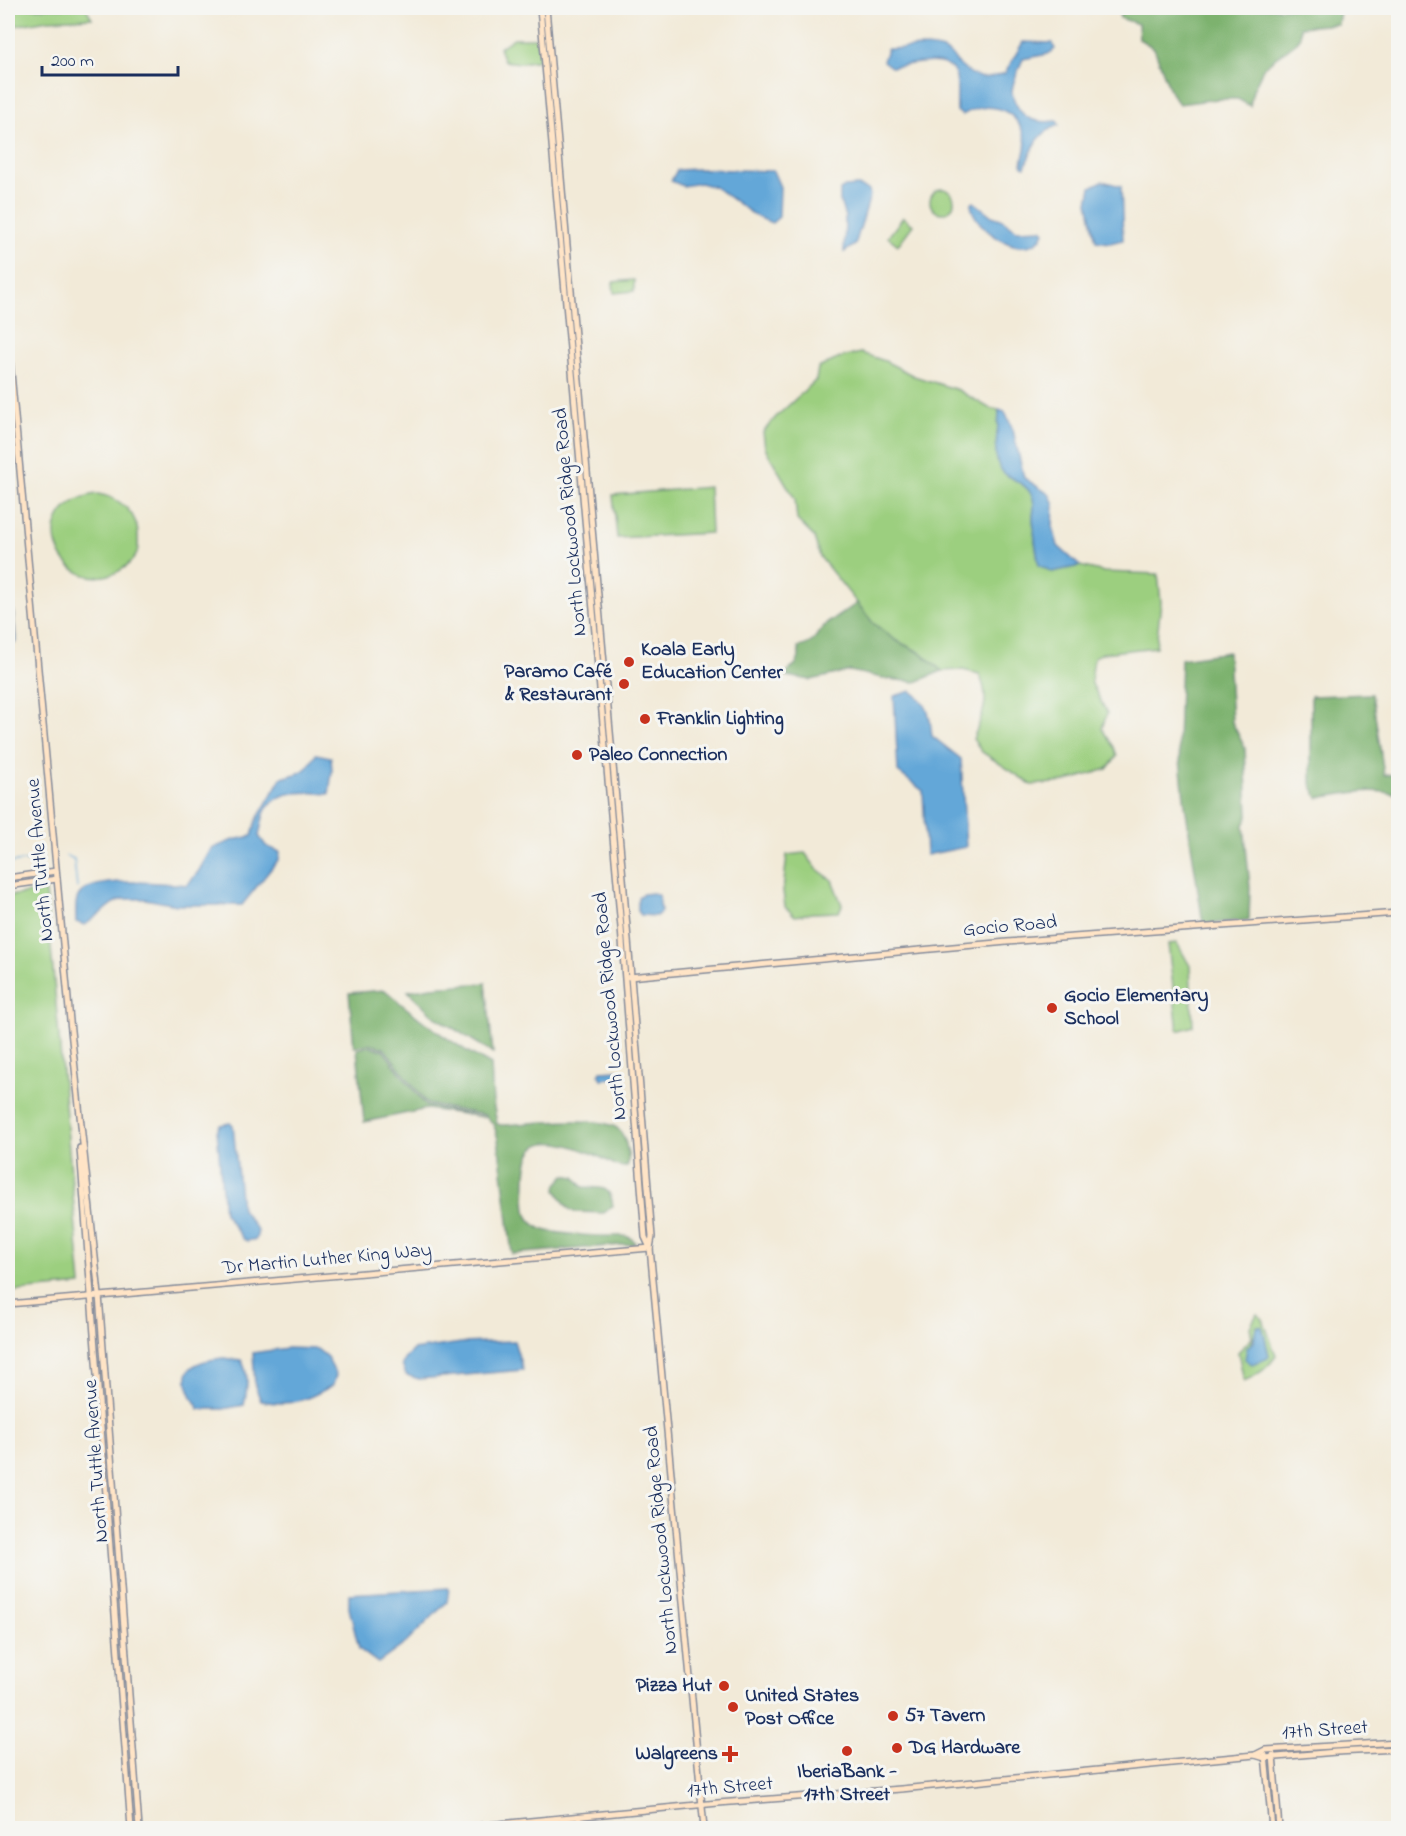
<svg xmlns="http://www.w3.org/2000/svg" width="1406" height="1836" viewBox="0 0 1406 1836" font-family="'Indie Flower',sans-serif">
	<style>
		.green { fill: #9ccf7f; stroke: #5c7f6e; stroke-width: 1.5; fill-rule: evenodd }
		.forest { fill: #7db26e; stroke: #4c7066; stroke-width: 1.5 }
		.water { fill: #63a7d8; stroke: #3f6b9b; stroke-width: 1.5 }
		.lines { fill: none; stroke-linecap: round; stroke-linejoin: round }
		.stream { stroke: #63a7d8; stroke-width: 1.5 }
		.secondary-casing { stroke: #868c9b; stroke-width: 8 }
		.secondary { stroke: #ffe4c6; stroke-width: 5 }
		.poi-dot { fill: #c8321e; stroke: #f6f6f2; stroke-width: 2 }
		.labels { text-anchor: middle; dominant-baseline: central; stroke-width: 6; stroke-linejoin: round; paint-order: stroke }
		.street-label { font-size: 20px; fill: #1b2f5e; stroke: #f6f6f2 }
		.poi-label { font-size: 20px; font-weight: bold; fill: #1b2f5e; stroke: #f6f6f2; text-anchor: start }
	</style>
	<rect width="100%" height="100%" fill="#f6f6f2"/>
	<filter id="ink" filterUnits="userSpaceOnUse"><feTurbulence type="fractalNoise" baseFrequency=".0167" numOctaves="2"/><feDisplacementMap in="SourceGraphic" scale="12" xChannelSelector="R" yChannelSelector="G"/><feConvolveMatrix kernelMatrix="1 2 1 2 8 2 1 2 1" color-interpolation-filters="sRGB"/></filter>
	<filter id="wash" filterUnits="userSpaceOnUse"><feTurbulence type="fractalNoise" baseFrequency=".008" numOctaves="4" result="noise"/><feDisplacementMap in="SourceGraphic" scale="24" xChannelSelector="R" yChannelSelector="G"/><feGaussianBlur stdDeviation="1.35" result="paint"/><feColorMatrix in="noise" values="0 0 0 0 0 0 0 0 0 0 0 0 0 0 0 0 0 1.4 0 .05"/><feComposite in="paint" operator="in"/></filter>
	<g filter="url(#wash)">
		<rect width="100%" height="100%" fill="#f2ead8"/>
		<g class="green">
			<path d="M8 8H86L92 18 48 20 8 27Z"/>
			<path d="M514 38H536L540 60 520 63 504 61 499 48Z"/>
			<circle cx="942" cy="201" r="12"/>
			<path d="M903 217 913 225 898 245 888 237Z"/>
			<path d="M634 280V291L614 293 613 282Z"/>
			<path d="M861 353 885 361 914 376 958 390 989 408 999 410C1000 430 987 463 1008 476 1017 481 1028 486 1032 496 1036 504 1033 511 1033 519 1034 535 1036 550 1039 565L1052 572 1080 566 1104 572 1158 574 1161 602 1156 647 1103 653 1094 657 1091 682 1107 713 1102 729 1114 747 1117 756 1107 769 1064 782 1032 785 982 752 973 739C983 714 991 699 979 674L963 670 942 671 921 653 895 640 873 623 820 557 814 537 797 520 795 499 765 448 763 432 776 417 816 380 818 368 842 357Z"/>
			<path d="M709 487 711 533 617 538 613 495Z"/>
			<path d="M98 494C121 498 138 513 138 537 138 543 139 550 136 555 119 582 80 585 62 557 43 525 65 497 98 494Z"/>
			<path d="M605 721 613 781 620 871 618 874Z"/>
			<path d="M805 853 817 869 832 880 842 905 839 912 812 913 795 916 785 907 783 891 787 855Z"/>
			<path d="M46 891 81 1285 8 1292V896Z"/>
			<path d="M1177 943 1190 966 1193 1026 1178 1031 1168 944Z"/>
			<path d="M1257 1314 1263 1319 1276 1356C1268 1368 1257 1376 1244 1381L1238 1352 1252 1338 1250 1327ZM1257 1326 1262 1327 1263 1330 1269 1356 1257 1363 1251 1345Z"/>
		</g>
		<g class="forest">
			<path d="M1118 8H1349L1350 10 1340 11 1338 24 1300 27V36L1298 41 1264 67 1253 90 1250 106 1238 99H1218L1179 104 1171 93 1154 48 1139 39 1138 24 1120 18Z"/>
			<path d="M857 603 873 623 895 640 921 653 942 671 916 682 887 679 850 671 811 680 785 676C793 663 802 666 798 647 816 644 814 636 824 626 834 618 847 611 857 603Z"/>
			<path d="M1228 652 1232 722 1245 748 1248 816 1244 825 1250 888 1249 920 1203 924 1184 798 1178 741 1181 659Z"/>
			<path d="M1372 694 1384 775H1398V795C1373 787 1344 794 1318 798L1311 784V696Z"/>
			<path d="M486 983 493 1053 435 1017 408 991 431 987Z"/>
			<path d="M385 990C417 1018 454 1045 491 1065L493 1102 497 1124 501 1125C526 1124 597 1115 617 1128 623 1133 626 1142 627 1149 629 1155 629 1161 627 1167 617 1168 610 1162 602 1158 585 1150 542 1131 531 1153 527 1161 526 1172 526 1180 526 1191 523 1206 528 1217 531 1222 536 1226 541 1229 553 1234 595 1236 609 1236 619 1236 628 1234 635 1242L634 1244 512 1254 498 1139 494 1125 485 1115 427 1104 384 1048 369 1044 354 1047 349 993Z"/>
			<path d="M369 1046 383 1050 426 1106 484 1117 427 1109 364 1122 357 1049Z"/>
			<path d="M565 1175 575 1177 583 1187C600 1189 610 1183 613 1206L604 1213 574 1212 568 1208 556 1190 557 1184Z"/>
		</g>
		<g class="water">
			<path d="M1023 42 1052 43 1055 49 1048 54 1023 59C1019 69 1013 80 1012 91 1012 96 1014 100 1016 104 1025 122 1039 123 1057 121L1059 125C1036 134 1034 146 1025 167L1022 166C1022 157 1028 147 1025 138 1016 107 988 100 962 115L957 111C956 100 958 88 956 77 950 52 909 66 891 67L883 61 887 49C905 49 932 43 949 53 953 56 954 60 958 64 975 79 983 81 1005 73Z"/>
			<path d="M699 169 773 171 780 187 779 217 772 223 757 217 715 187 700 183 683 186 671 181 677 170Z"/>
			<path d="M1102 181 1121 186 1123 240 1110 243 1096 241 1088 202 1091 187Z"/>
			<path d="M858 186 869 190 870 196 855 245 844 252 845 217 840 201V190L845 187Z"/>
			<path d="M974 202 992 216 1001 219 1017 230 1041 229 1044 232C1031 267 971 230 971 203Z"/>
			<path d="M999 410 1005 412 1013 430 1024 478 1049 494 1054 504 1053 527 1058 546 1080 566 1052 572 1039 565C1036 550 1034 535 1033 519 1033 511 1036 504 1032 496 1028 486 1017 481 1008 476 987 464 1000 430 999 410Z"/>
			<path d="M8 559 16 641 12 645 8 644Z"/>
			<path d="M911 691C929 704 930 715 932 736L961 759 966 847 926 855 923 791 898 772 894 696Z"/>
			<path d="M316 754 331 757 332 771 329 794C308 792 281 788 267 808 262 815 261 828 259 836L266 846 280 852 279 859 242 905H177L145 899H124L117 901 85 925 76 922C76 915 75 905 77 899 85 873 166 884 187 885L198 872 211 849 233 840 252 836 256 821 281 778C300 774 307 772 316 754Z"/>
			<path d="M653 893 659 896 661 912 656 916 641 915 638 911V897L643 894Z"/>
			<path d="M618 1070 622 1072 621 1077 602 1079 599 1075 601 1071Z"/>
			<path d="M230 1123 233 1125 241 1208 258 1231 256 1239 247 1241 243 1239 224 1213 217 1131 220 1125Z"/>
			<path d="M1258 1326 1262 1327 1263 1330 1269 1356 1268 1358 1252 1364 1245 1359 1247 1348 1254 1342 1255 1331Z"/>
			<path d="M514 1341 523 1370 419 1379 406 1375 402 1365 405 1358 413 1350 461 1343Z"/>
			<path d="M287 1348 317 1349 327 1357 336 1375 333 1385C307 1400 292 1407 261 1401L255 1386 253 1353Z"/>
			<path d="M223 1358 241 1360C250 1374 247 1390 244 1405L223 1409H199C178 1376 182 1362 223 1358Z"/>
			<path d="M449 1588 447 1602 406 1643 378 1663 359 1649 349 1608V1594Z"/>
		</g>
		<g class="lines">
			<g class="stream">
				<path d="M66 856 74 859 77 888"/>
				<path d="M8 863 43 859"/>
			</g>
		</g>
	</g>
	<g filter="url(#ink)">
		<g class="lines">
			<g class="secondary-casing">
				<g id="secondary">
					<path d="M540 8 621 928 645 1237 650 1248"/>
					<path d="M546 8 623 878 652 1237 650 1248 704 1828"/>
					<path d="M8 339 70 1021 99 1295 139 1828"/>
					<path d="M8 878 56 871"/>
					<path d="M8 886 57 879"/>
					<path d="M629 977 1007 942 1398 913"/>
					<path d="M80 1148 131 1828"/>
					<path d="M8 1304 650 1248"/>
					<path d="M1255 1755 1265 1758 1336 1752 1398 1749"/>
					<path d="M1265 1755 1272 1828"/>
					<path d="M1273 1755 1279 1828"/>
					<path d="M458 1828 718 1803 901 1789 1255 1755 1265 1750 1398 1742"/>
				</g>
			</g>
			<use href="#secondary" class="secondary"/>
		</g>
	</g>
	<g class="poi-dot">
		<circle cx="629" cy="662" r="6"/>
		<circle cx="624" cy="684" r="6"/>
		<circle cx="645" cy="719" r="6"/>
		<circle cx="577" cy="755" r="6"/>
		<circle cx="1052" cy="1008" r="6"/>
		<circle cx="724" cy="1686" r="6"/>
		<circle cx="733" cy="1707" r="6"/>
		<circle cx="893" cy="1716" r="6"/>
		<circle cx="897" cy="1748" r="6"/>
		<circle cx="847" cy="1751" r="6"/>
		<path d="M727 1745h6v6h6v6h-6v6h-6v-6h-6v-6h6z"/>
	</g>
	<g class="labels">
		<g class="street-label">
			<text transform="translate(571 522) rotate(-95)">North Lockwood Ridge Road</text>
			<text transform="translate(41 860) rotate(-95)">North Tuttle Avenue</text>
			<text transform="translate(1010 927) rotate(-5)">Gocio Road</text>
			<text transform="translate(611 1006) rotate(-95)">North Lockwood Ridge Road</text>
			<text transform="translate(327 1260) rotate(-5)">Dr Martin Luther King Way</text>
			<text transform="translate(97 1461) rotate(-94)">North Tuttle Avenue</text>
			<text transform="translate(662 1540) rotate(-95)">North Lockwood Ridge Road</text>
			<text transform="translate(1325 1731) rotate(-4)">17th Street</text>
			<text transform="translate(730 1788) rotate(-5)">17th Street</text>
		</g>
		<g class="poi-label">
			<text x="641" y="650">Koala Early<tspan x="641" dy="23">Education Center</tspan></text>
			<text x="612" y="672" text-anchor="end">Paramo Café<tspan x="612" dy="23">&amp; Restaurant</tspan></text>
			<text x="657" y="719">Franklin Lighting</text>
			<text x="589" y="755">Paleo Connection</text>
			<text x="1064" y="996">Gocio Elementary<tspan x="1064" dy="23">School</tspan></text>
			<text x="712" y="1686" text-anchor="end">Pizza Hut</text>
			<text x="745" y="1696">United States<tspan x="745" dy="23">Post Office</tspan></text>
			<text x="905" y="1716">57 Tavern</text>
			<text x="909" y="1748">DG Hardware</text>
			<text x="718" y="1754" text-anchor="end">Walgreens</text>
			<text x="847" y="1772" text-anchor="middle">IberiaBank -<tspan x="847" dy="23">17th Street</tspan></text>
		</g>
	</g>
	<rect width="1406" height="1836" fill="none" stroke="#f6f6f2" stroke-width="30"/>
	<path d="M42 66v9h136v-9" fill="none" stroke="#1b2f5e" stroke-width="3"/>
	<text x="51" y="66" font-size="18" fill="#1b2f5e" stroke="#f6f6f2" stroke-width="4.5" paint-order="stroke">200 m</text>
</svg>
